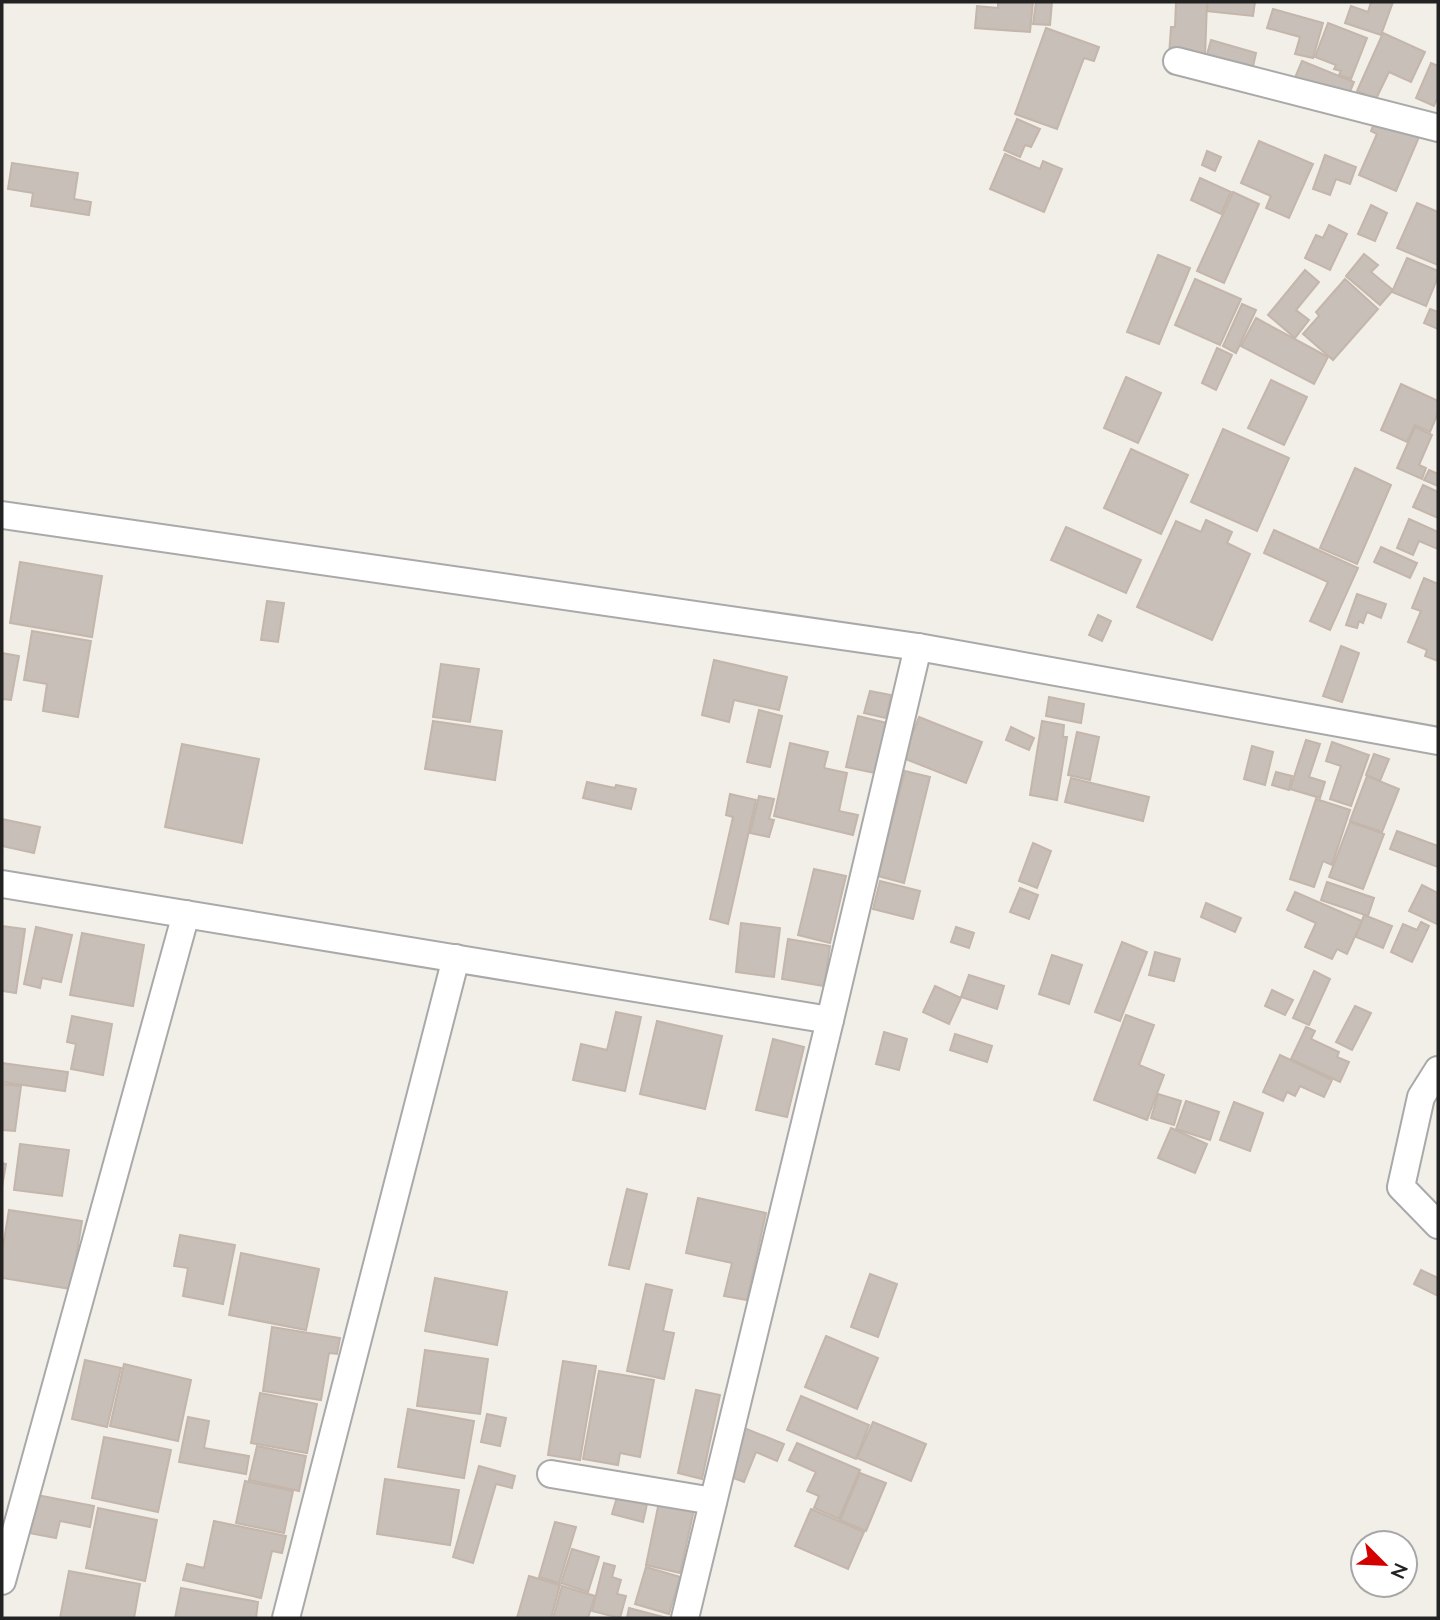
<svg xmlns="http://www.w3.org/2000/svg" width="1440" height="1620" viewBox="0 0 1440 1620" font-family="Lato,sans-serif">
	<style>
		.building { fill: #c7bfb8; stroke: #c4b6ab; stroke-width: 2 }
		.lines { fill: none; stroke-linecap: round; stroke-linejoin: round }
		.minor-casing { stroke: #a9a9a9; stroke-width: 30 }
		.minor { stroke: #fff; stroke-width: 26 }
	</style>
	<rect width="100%" height="100%" fill="#f2efe9"/>
	<g class="building">
		<path d="M998 2H1033L1030 32 975 28 977 6 998 8Z"/>
		<path d="M1036 2H1052L1050 25 1033 24Z"/>
		<path d="M1176 2H1207L1205 58 1169 56 1171 27H1175Z"/>
		<path d="M1208 2H1255L1253 16 1207 11Z"/>
		<path d="M1371 2H1393L1381 35 1345 23 1351 6 1368 12Z"/>
		<path d="M1273 9 1323 23 1313 58 1295 54 1300 37 1267 28Z"/>
		<path d="M1328 23 1367 38 1351 79 1339 75 1341 71 1334 69 1336 65 1315 57Z"/>
		<path d="M1046 28 1099 47 1094 61 1084 58 1057 129 1015 114Z"/>
		<path d="M1383 33 1425 52 1411 82 1389 72 1376 99 1357 91Z"/>
		<path d="M1211 40 1256 53 1252 71 1206 58Z"/>
		<path d="M1302 61 1354 82 1346 101 1294 80Z"/>
		<path d="M1431 63 1438 66V97L1434 106 1416 98Z"/>
		<path d="M1376 118 1419 137 1396 191 1359 175 1377 134 1371 131Z"/>
		<path d="M1017 119 1040 129 1031 147 1025 145 1020 157 1004 150Z"/>
		<path d="M1259 141 1313 164 1289 218 1266 208 1271 196 1241 183Z"/>
		<path d="M1207 151 1221 157 1215 171 1202 165Z"/>
		<path d="M1005 154 1040 169 1043 161 1062 169 1044 212 990 189Z"/>
		<path d="M1325 155 1356 167 1350 184 1336 179 1330 195 1313 189Z"/>
		<path d="M12 163 78 173 74 199 91 202 89 215 31 206 33 193 8 189Z"/>
		<path d="M1200 178 1231 192 1221 214 1191 200Z"/>
		<path d="M1233 192 1259 204 1224 283 1197 271Z"/>
		<path d="M1417 203 1438 212V265L1397 248Z"/>
		<path d="M1371 205 1387 213 1375 241 1358 234Z"/>
		<path d="M1329 225 1347 234 1330 270 1305 258 1316 235 1323 238Z"/>
		<path d="M1364 254 1378 265 1371 272 1393 290 1380 305 1346 276Z"/>
		<path d="M1158 255 1190 268 1159 344 1127 332Z"/>
		<path d="M1407 258 1438 271V277L1426 306 1392 292Z"/>
		<path d="M1305 270 1319 282 1296 310 1309 320 1295 338 1268 315Z"/>
		<path d="M1195 279 1241 299 1220 345 1175 325Z"/>
		<path d="M1345 279 1378 309 1333 360 1303 334 1319 316 1316 312Z"/>
		<path d="M1242 304 1256 310 1236 353 1223 346Z"/>
		<path d="M1430 309 1438 312V329L1424 323Z"/>
		<path d="M1256 318 1328 357 1314 384 1241 346Z"/>
		<path d="M1217 348 1232 355 1216 390 1202 383Z"/>
		<path d="M1126 377 1161 393 1138 443 1104 428Z"/>
		<path d="M1271 380 1307 397 1284 445 1248 428Z"/>
		<path d="M1401 384 1438 401V413L1430 432 1415 425 1407 442 1381 430Z"/>
		<path d="M1415 427 1432 435 1419 465 1426 468 1422 479 1397 468Z"/>
		<path d="M1223 429 1289 458 1257 531 1191 502Z"/>
		<path d="M1131 449 1188 475 1161 534 1104 508Z"/>
		<path d="M1355 468 1391 485 1357 564 1320 548Z"/>
		<path d="M1429 470 1438 474V486L1424 480Z"/>
		<path d="M1423 485 1438 492V518L1413 507Z"/>
		<path d="M1409 519 1438 532V549L1419 541 1413 555 1397 548Z"/>
		<path d="M1206 520 1232 532 1227 543 1250 554 1212 640 1137 607 1176 521 1201 532Z"/>
		<path d="M1066 527 1141 560 1126 593 1051 560Z"/>
		<path d="M1274 530 1358 568 1330 630 1310 621 1328 582 1264 553Z"/>
		<path d="M1381 547 1417 563 1410 578 1374 562Z"/>
		<path d="M20 562 102 576 92 637 10 623Z"/>
		<path d="M1424 578 1438 584V661L1425 656 1427 650 1408 642 1421 611 1412 608Z"/>
		<path d="M1357 594 1386 604 1381 618 1367 612 1363 623 1359 621 1357 628 1346 625Z"/>
		<path d="M267 601 284 603 278 642 261 640Z"/>
		<path d="M1098 615 1111 621 1102 641 1089 635Z"/>
		<path d="M32 631 91 641 78 717 43 711 47 684 24 680Z"/>
		<path d="M1341 646 1359 653 1342 702 1323 696Z"/>
		<path d="M2 653 19 656 11 700 2 699Z"/>
		<path d="M714 660 787 677 779 710 734 700 729 722 702 715Z"/>
		<path d="M441 664 479 669 470 722 433 717Z"/>
		<path d="M870 691 891 695 886 718 864 713Z"/>
		<path d="M1049 697 1084 704 1081 723 1046 716Z"/>
		<path d="M759 710 782 716 770 767 747 762Z"/>
		<path d="M858 716 887 723 875 773 846 767Z"/>
		<path d="M919 717 982 742 966 783 903 758Z"/>
		<path d="M433 721 502 731 495 780 425 769Z"/>
		<path d="M1042 721 1064 725 1063 737H1067L1057 800 1030 795Z"/>
		<path d="M1011 727 1034 738 1029 750 1006 740Z"/>
		<path d="M1077 732 1099 737 1090 780 1068 775Z"/>
		<path d="M1306 740 1320 744 1309 777 1325 782 1320 798 1290 789Z"/>
		<path d="M1332 742 1369 755 1351 806 1330 799 1341 766 1326 761Z"/>
		<path d="M790 743 828 752 824 768 847 773 839 811 858 815 853 835 774 816Z"/>
		<path d="M182 744 259 759 242 843 165 827Z"/>
		<path d="M1252 746 1273 752 1265 785 1244 779Z"/>
		<path d="M1374 754 1389 759 1380 781 1366 775Z"/>
		<path d="M905 771 930 777 904 883 878 876Z"/>
		<path d="M1276 772 1292 776 1289 790 1272 785Z"/>
		<path d="M1367 776 1399 789 1382 832 1350 821Z"/>
		<path d="M1071 778 1149 797 1143 821 1065 802Z"/>
		<path d="M587 782 615 788 616 785 636 789 631 809 583 798Z"/>
		<path d="M730 794 756 800 728 924 710 919 733 817 726 815Z"/>
		<path d="M759 796 774 799 769 819 774 820 769 837 750 833Z"/>
		<path d="M1316 799 1350 810 1332 865 1323 861 1314 887 1290 879Z"/>
		<path d="M2 819 40 827 34 853 2 846Z"/>
		<path d="M1350 822 1384 834 1363 889 1329 877Z"/>
		<path d="M1397 831 1438 846V867L1390 849Z"/>
		<path d="M1033 843 1051 851 1037 888 1019 881Z"/>
		<path d="M814 869 846 876 830 943 798 935Z"/>
		<path d="M880 881 920 891 913 919 873 909Z"/>
		<path d="M1327 882 1374 898 1368 916 1321 900Z"/>
		<path d="M1422 885 1438 893 1437 924 1409 911Z"/>
		<path d="M1020 888 1038 895 1029 919 1010 912Z"/>
		<path d="M1295 892 1362 921 1347 954 1337 949 1332 959 1305 947 1316 923 1287 910Z"/>
		<path d="M1206 903 1241 918 1235 932 1201 917Z"/>
		<path d="M1364 915 1392 926 1383 948 1356 937Z"/>
		<path d="M1421 922 1429 926 1412 962 1391 952 1403 924 1417 930Z"/>
		<path d="M741 923 780 928 774 977 736 972Z"/>
		<path d="M2 926 25 929 16 993 2 991Z"/>
		<path d="M36 927 72 935 61 982 42 978 40 988 24 984Z"/>
		<path d="M956 927 974 933 969 948 951 942Z"/>
		<path d="M82 933 144 945 133 1006 70 995Z"/>
		<path d="M788 939 830 946 824 986 782 979Z"/>
		<path d="M1122 942 1147 952 1120 1021 1095 1012Z"/>
		<path d="M1155 952 1180 959 1174 981 1149 975Z"/>
		<path d="M1052 955 1082 965 1069 1004 1039 994Z"/>
		<path d="M1314 971 1330 979 1309 1025 1293 1018Z"/>
		<path d="M969 975 1004 986 997 1009 961 997Z"/>
		<path d="M935 986 961 998 949 1024 923 1012Z"/>
		<path d="M1272 990 1293 1000 1285 1015 1265 1006Z"/>
		<path d="M1355 1006 1371 1013 1352 1050 1336 1042Z"/>
		<path d="M616 1012 641 1017 625 1091 573 1080 581 1044 607 1050Z"/>
		<path d="M1126 1015 1154 1025 1139 1065 1164 1075 1147 1120 1094 1100Z"/>
		<path d="M72 1016 112 1024 103 1075 71 1069 76 1044 67 1042Z"/>
		<path d="M657 1021 722 1036 705 1109 640 1094Z"/>
		<path d="M1306 1027 1315 1031 1311 1039 1339 1052 1337 1057 1349 1062 1340 1082 1291 1059Z"/>
		<path d="M884 1032 907 1039 899 1070 876 1064Z"/>
		<path d="M955 1034 992 1046 987 1062 950 1050Z"/>
		<path d="M773 1039 804 1047 787 1117 756 1110Z"/>
		<path d="M1280 1055 1332 1080 1324 1097 1300 1086 1295 1096 1287 1092 1283 1101 1263 1092Z"/>
		<path d="M2 1063 68 1072 65 1091 2 1082Z"/>
		<path d="M2 1084 21 1086 15 1131 2 1130Z"/>
		<path d="M1158 1094 1181 1101 1174 1125 1151 1118Z"/>
		<path d="M1186 1101 1219 1112 1210 1140 1176 1129Z"/>
		<path d="M1234 1102 1263 1113 1250 1151 1220 1140Z"/>
		<path d="M1171 1128 1207 1144 1195 1173 1158 1158Z"/>
		<path d="M20 1144 69 1150 62 1196 14 1190Z"/>
		<path d="M2 1163 6 1164 2 1187Z"/>
		<path d="M627 1189 647 1194 629 1269 609 1265Z"/>
		<path d="M698 1198 766 1213 747 1300 724 1296 732 1263 686 1253Z"/>
		<path d="M9 1210 82 1221 71 1289 2 1278V1252Z"/>
		<path d="M180 1235 235 1245 223 1304 183 1296 188 1268 174 1266Z"/>
		<path d="M241 1253 319 1269 306 1330 229 1315Z"/>
		<path d="M1421 1270 1438 1278V1296L1414 1284Z"/>
		<path d="M870 1274 897 1284 878 1337 851 1327Z"/>
		<path d="M435 1278 507 1292 497 1345 425 1331Z"/>
		<path d="M646 1284 672 1290 663 1331 674 1333 664 1379 627 1371Z"/>
		<path d="M272 1327 340 1338 337 1354 329 1353 321 1400 263 1391Z"/>
		<path d="M826 1336 878 1358 857 1409 805 1387Z"/>
		<path d="M425 1350 488 1359 480 1414 417 1406Z"/>
		<path d="M85 1360 121 1368 107 1427 72 1419Z"/>
		<path d="M563 1361 596 1366 580 1460 548 1455Z"/>
		<path d="M124 1364 191 1380 178 1441 110 1426Z"/>
		<path d="M599 1371 654 1380 640 1457 620 1453 618 1465 583 1459Z"/>
		<path d="M696 1390 720 1395 702 1479 678 1473Z"/>
		<path d="M260 1393 317 1404 307 1453 251 1443Z"/>
		<path d="M801 1396 869 1425 856 1459 787 1430Z"/>
		<path d="M408 1409 474 1421 464 1478 398 1467Z"/>
		<path d="M487 1414 506 1418 500 1446 481 1442Z"/>
		<path d="M188 1417 209 1421 204 1448 249 1456 246 1474 179 1462Z"/>
		<path d="M873 1422 926 1444 911 1481 857 1458Z"/>
		<path d="M744 1428 784 1444 777 1461 756 1452 744 1482 725 1475Z"/>
		<path d="M104 1437 171 1450 158 1512 92 1498Z"/>
		<path d="M797 1443 860 1470 839 1519 814 1508 819 1496 807 1491 816 1472 789 1460Z"/>
		<path d="M257 1446 306 1456 299 1491 249 1480Z"/>
		<path d="M479 1466 515 1476 512 1488 496 1484 473 1563 453 1557Z"/>
		<path d="M860 1473 886 1483 866 1531 840 1520Z"/>
		<path d="M385 1479 459 1490 450 1545 377 1534Z"/>
		<path d="M245 1481 293 1491 284 1533 236 1523Z"/>
		<path d="M37 1495 94 1506 90 1527 60 1521 56 1538 29 1533Z"/>
		<path d="M617 1497 647 1504 643 1522 612 1514Z"/>
		<path d="M659 1502 694 1510 680 1573 646 1565Z"/>
		<path d="M98 1508 157 1520 145 1581 86 1568Z"/>
		<path d="M811 1509 864 1532 848 1569 795 1546Z"/>
		<path d="M214 1521 286 1536 282 1553 272 1551 261 1598 183 1580 187 1564 204 1568Z"/>
		<path d="M555 1522 576 1527 559 1583 539 1577Z"/>
		<path d="M572 1549 599 1557 588 1592 561 1583Z"/>
		<path d="M604 1563 615 1566 612 1577 621 1580 617 1594 626 1596 620 1618 592 1611Z"/>
		<path d="M646 1567 680 1577 669 1614 635 1604Z"/>
		<path d="M69 1571 140 1584 134 1618H60Z"/>
		<path d="M529 1576 560 1585 551 1618H517Z"/>
		<path d="M562 1586 595 1596 588 1618H553Z"/>
		<path d="M181 1588 258 1602 256 1618H175Z"/>
		<path d="M629 1608 667 1618H627Z"/>
	</g>
	<g class="lines">
		<g class="minor-casing">
			<g id="minor">
				<path d="M1177 61 1438 128"/>
				<path d="M2 515 918 647 1438 741"/>
				<path d="M2 884 830 1020"/>
				<path d="M1438 1070 1421 1097 1401 1187 1438 1225"/>
				<path d="M551 1474 713 1501"/>
				<path d="M2 1581 186 914"/>
				<path d="M286 1618 456 958"/>
				<path d="M685 1618 830 1020 918 647"/>
			</g>
		</g>
		<use href="#minor" class="minor"/>
	</g>
	<rect width="1440" height="1620" fill="none" stroke="#222222" stroke-width="7"/>
	<g transform="translate(1384 1564) rotate(114)"><circle r="33" fill="#ffffff" stroke="#a7a7a7" stroke-width="2"/>
	<path d="M0-5L12 26L0 18L-12 26Z" fill="#d40000"/>
	<text y="-10" font-size="19" font-weight="bold" text-anchor="middle" fill="#222222">N</text>
	</g>
</svg>
